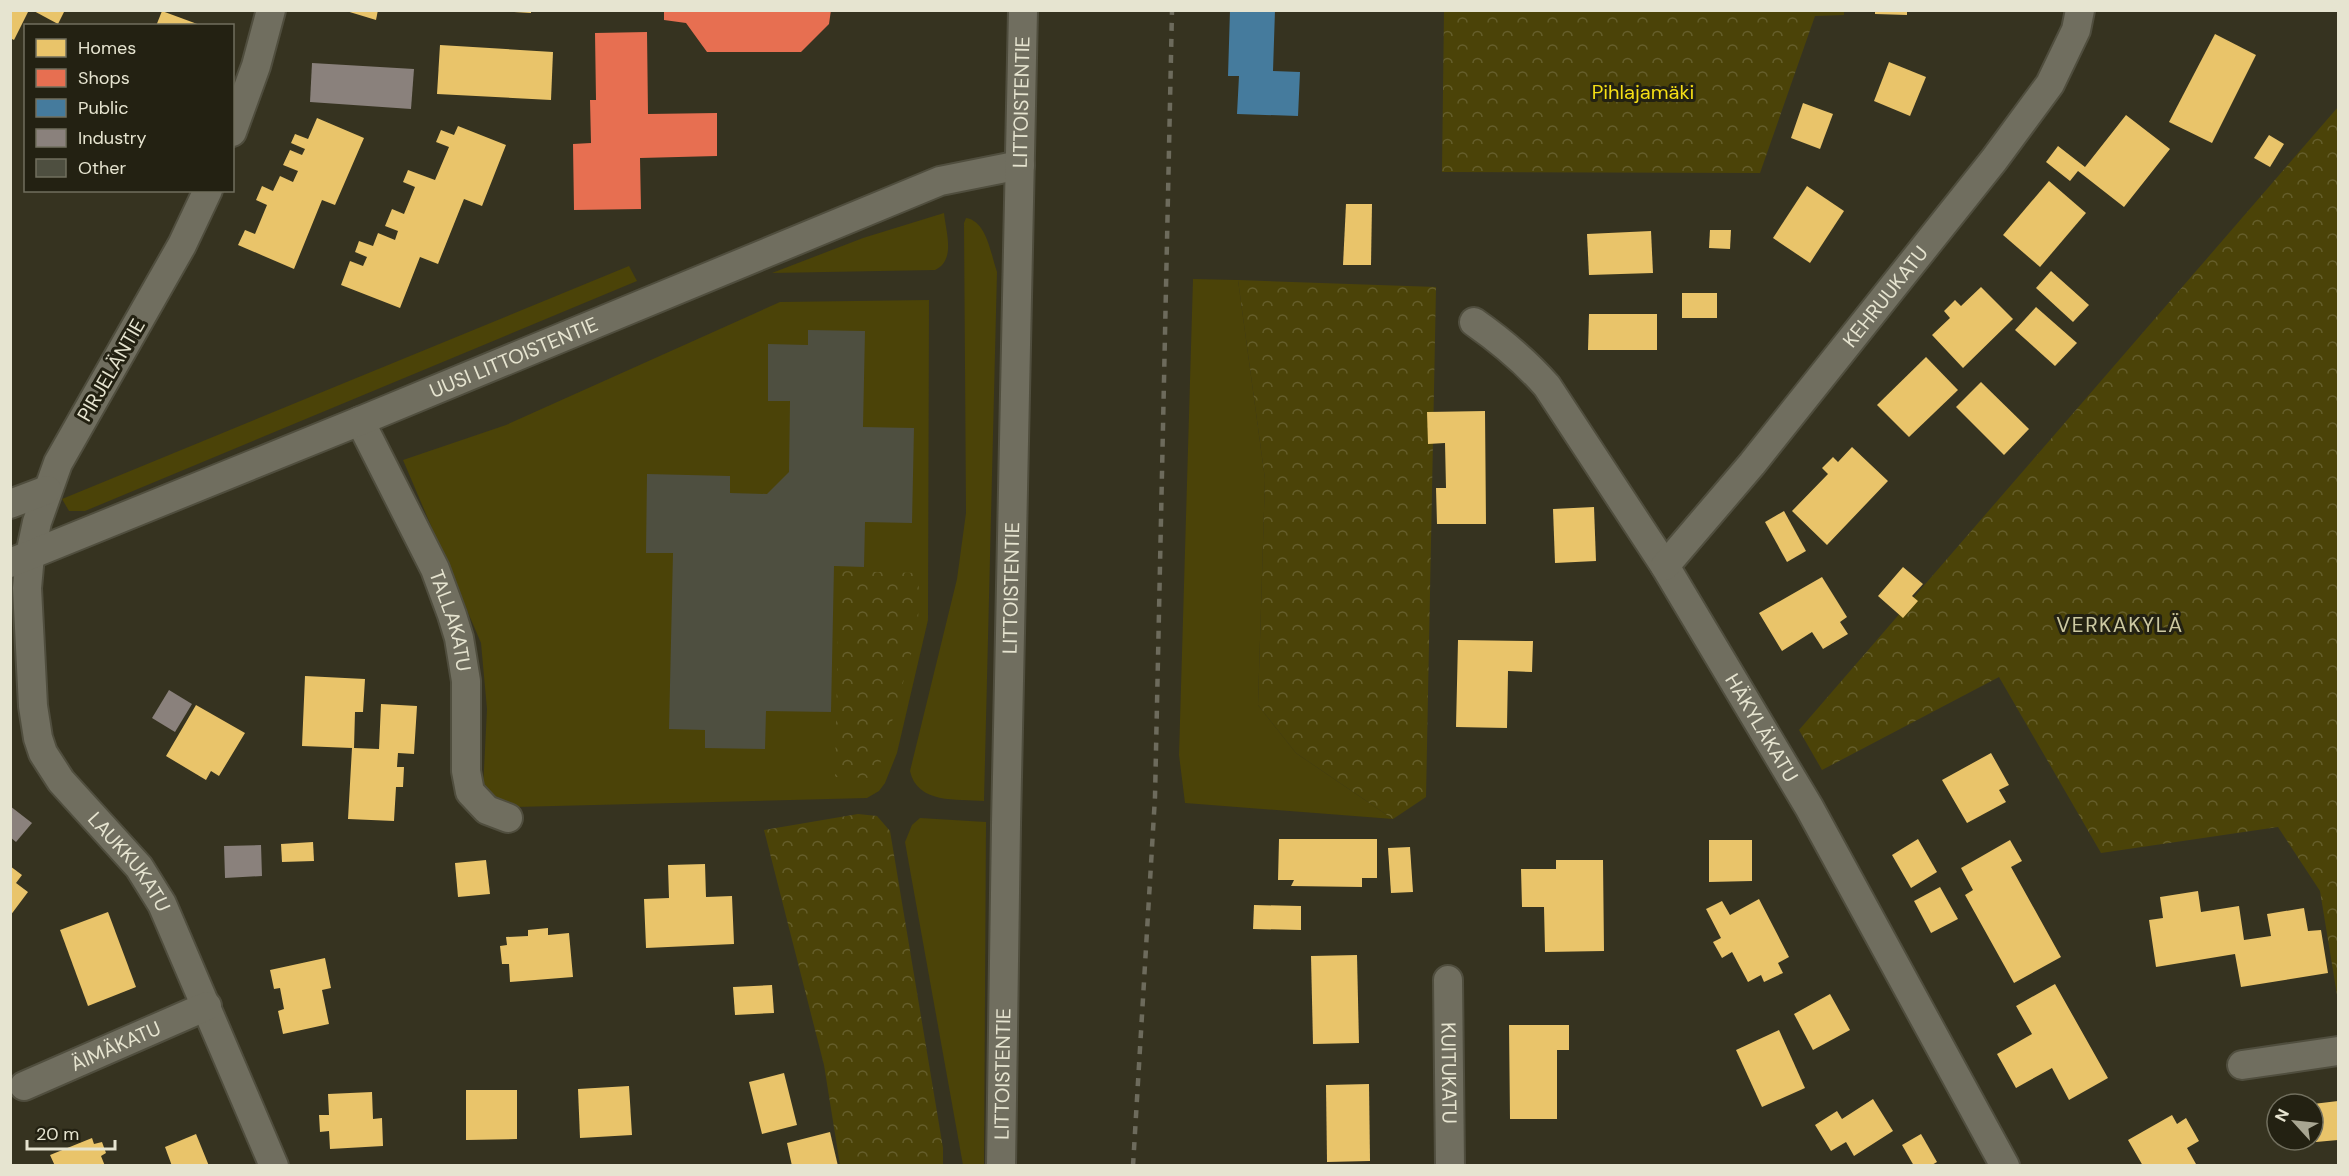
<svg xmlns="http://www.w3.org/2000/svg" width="2349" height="1176" viewBox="0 0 2349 1176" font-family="'DM Sans',sans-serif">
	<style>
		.green { fill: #4b4308 }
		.forest { fill: url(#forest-crowns) }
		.homes { fill: #e9c46a }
		.shops { fill: #e76f51 }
		.public { fill: #457b9d }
		.industry { fill: #8a817c }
		.building { fill: #4e4f40 }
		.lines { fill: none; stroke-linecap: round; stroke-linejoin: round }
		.minor-casing { stroke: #504e3e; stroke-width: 32 }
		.minor { stroke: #706e5f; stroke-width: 28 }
		.rail { stroke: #6d6b5c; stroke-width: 4.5; stroke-dasharray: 8 8; stroke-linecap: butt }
		.labels { text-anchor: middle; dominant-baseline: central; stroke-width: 6; stroke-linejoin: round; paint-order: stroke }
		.park-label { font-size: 20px; fill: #f5df16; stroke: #232112 }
		.street-label { font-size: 20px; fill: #e6e4d0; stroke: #232112 }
		.neighbourhood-label { font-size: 21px; letter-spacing: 1.5px; fill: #cdc9a2; stroke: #232112 }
	</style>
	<defs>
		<pattern id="forest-crowns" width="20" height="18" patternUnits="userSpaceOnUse" patternTransform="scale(1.5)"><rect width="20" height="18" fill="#4b4308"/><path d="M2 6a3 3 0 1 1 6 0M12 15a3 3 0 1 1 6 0" fill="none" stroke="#655e2b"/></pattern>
	</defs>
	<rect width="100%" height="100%" fill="#363320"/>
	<g class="green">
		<path d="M944 213C946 233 956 260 935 270L772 273 863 238Z"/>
		<path d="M966 218C987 221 991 255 997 272L984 801C957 799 917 804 910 771L957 579 966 513 964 223Z"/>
		<path d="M629 266 637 281 85 511H69L62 499Z"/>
		<path d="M1193 279 1238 280 1265 479 1258 705 1296 753 1393 819 1185 803 1179 755Z"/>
		<path d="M929 300 928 620 897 753 885 783 879 791 867 798 515 807 495 801 483 789 487 709 481 643 403 460 506 425 780 302Z"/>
		<path d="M920 818 986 822 984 1165H963L905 842 912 825Z"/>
	</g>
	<g class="forest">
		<path d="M1444 11V10L1844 11V15L1815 16 1760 173 1442 172Z"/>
		<path d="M2338 107V1001L2320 891 2278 827 2101 853 1999 677 1822 770 1799 730Z"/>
		<path d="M1238 280 1436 287 1426 797 1393 819 1296 753 1258 705 1265 479Z"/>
		<path d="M839 571 919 573 918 630 876 778 835 777Z"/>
		<path d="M858 814 877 816 890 831 943 1148V1165H840L824 1065 764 830Z"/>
	</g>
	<g class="homes">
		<path d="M10 10H29L14 40 10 38Z"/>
		<path d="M32 10H65L58 24Z"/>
		<path d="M343 10H378L376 20Z"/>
		<path d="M514 10H531V13L514 12Z"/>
		<path d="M1875 10H1907V15L1875 14Z"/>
		<path d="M162 11 200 25V26H156Z"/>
		<path d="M2215 34 2256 55 2212 143 2169 122Z"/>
		<path d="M440 45 553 52 551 100 437 94Z"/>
		<path d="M1889 62 1926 77 1910 116 1874 101Z"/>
		<path d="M1803 103 1833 114 1820 149 1791 138Z"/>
		<path d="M2126 115 2170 149 2124 207 2078 171 2070 181 2046 162 2058 146 2085 167Z"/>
		<path d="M317 118 364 138 335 205 322 200 294 269 238 245 245 230 255 234 267 205 256 200 262 186 273 191 280 176 293 182 298 171 283 165 290 150 302 155 305 149 291 143 295 134 308 139Z"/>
		<path d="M458 126 506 145 482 206 464 199 438 264 420 257 400 308 341 285 350 261 363 266 367 257 355 252 359 241 373 246 378 233 395 240 398 231 385 226 392 209 404 214 415 187 403 182 408 170 435 180 449 147 436 142 441 130 454 135Z"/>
		<path d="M2269 135 2284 144 2270 167 2254 158Z"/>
		<path d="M2049 181 2086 213 2040 267 2003 235Z"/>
		<path d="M1807 186 1844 211 1810 263 1773 238Z"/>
		<path d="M1346 204H1372L1371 265H1343Z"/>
		<path d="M1710 230H1731L1730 249 1709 248Z"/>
		<path d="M1651 231 1653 273 1589 275 1587 234Z"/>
		<path d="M2051 271 2089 305 2073 322 2036 288Z"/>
		<path d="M1981 287 2013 319 1963 368 1932 335 1950 318 1944 311 1955 300 1961 306Z"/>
		<rect x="1682" y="293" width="35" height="25"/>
		<path d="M2036 307 2077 343 2055 366 2015 330Z"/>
		<path d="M1589 314H1657V350H1588Z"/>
		<path d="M1926 357 1958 390 1909 437 1877 405Z"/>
		<path d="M1981 382 2029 429 2004 455 1956 407Z"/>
		<path d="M1485 411 1486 524H1437L1436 488H1446L1445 443 1428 444 1427 412Z"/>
		<path d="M1852 447 1888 481 1827 545 1792 511 1828 474 1822 468 1833 457 1838 462Z"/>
		<path d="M1594 507 1596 561 1555 563 1553 509Z"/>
		<path d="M1784 511 1806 551 1787 562 1765 522Z"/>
		<path d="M1903 567 1923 584 1912 596 1918 601 1903 618 1878 596Z"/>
		<path d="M1822 577 1847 617 1840 622 1848 634 1823 649 1812 632 1782 651 1759 613Z"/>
		<path d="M1458 640 1533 641 1532 672 1508 671 1507 728 1456 727Z"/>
		<path d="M305 676 365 679 363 712H355L354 748 379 749 381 704 417 706 414 754 398 753 397 767H404L403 787H396L394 821 348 819 352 748 302 746Z"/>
		<path d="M196 705 245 733 219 776 211 771 206 780 166 756Z"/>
		<path d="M1991 753 2009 785 1999 790 2006 802 1967 823 1942 780Z"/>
		<path d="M1279 839H1377V878H1362V887L1291 886 1294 880H1278Z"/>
		<path d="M1918 839 1937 872 1911 888 1892 855Z"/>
		<path d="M1709 840H1752V881L1709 882Z"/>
		<path d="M2010 840 2022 861 2011 867 2061 957 2014 983 1965 895 1973 890 1961 868Z"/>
		<path d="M313 842 314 861 282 862 281 844Z"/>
		<path d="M1410 847 1413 892 1391 893 1388 848Z"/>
		<path d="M486 860 490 894 458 897 455 863Z"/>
		<path d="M1556 860H1603L1604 951 1545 952 1544 907H1522L1521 869H1556Z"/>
		<path d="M705 864 706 897 732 896 734 944 646 948 644 899 669 898 668 865Z"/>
		<path d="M10 866 22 875 16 883 28 892 10 916Z"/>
		<path d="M1940 887 1958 919 1931 933 1914 901Z"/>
		<path d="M2198 891 2201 912 2239 906 2244 940 2271 936 2267 914 2304 908 2308 931 2321 930 2328 973 2241 987 2235 954 2156 967 2149 920 2163 918 2160 897Z"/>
		<path d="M1759 899 1789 957 1778 963 1783 973 1764 982 1761 975 1748 982 1732 952 1722 958 1713 942 1721 938 1706 909 1722 901 1730 915Z"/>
		<path d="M1254 905 1301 906V930L1253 929Z"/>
		<path d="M108 912 136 987 88 1006 60 930Z"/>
		<path d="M548 928V935L569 933 573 977 510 982 509 964H502L500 946 507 945 506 937 528 936V930Z"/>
		<path d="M1357 955 1359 1043 1313 1044 1311 956Z"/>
		<path d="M325 958 331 988 322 990 329 1024 283 1034 278 1011 284 1009 280 988 274 989 270 970Z"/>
		<path d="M2055 984 2108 1078 2069 1100 2052 1068 2016 1088 1997 1054 2032 1034 2016 1006Z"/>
		<path d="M772 985 774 1013 735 1015 733 987Z"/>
		<path d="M1830 994 1850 1030 1813 1050 1794 1014Z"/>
		<path d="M1509 1025H1569V1050H1557V1119H1510Z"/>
		<path d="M1779 1030 1805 1088 1762 1107 1736 1050Z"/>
		<path d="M784 1073 797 1125 762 1134 749 1082Z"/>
		<path d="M1369 1084 1370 1161 1327 1162 1326 1085Z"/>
		<path d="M629 1086 632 1135 580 1138 578 1089Z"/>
		<path d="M466 1090H517V1139L466 1140Z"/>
		<path d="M372 1092 373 1119 382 1118 383 1146 330 1149 329 1131 320 1132 319 1115H329L328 1094Z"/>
		<path d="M1873 1099 1893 1131 1854 1156 1846 1142 1831 1151 1815 1125 1837 1111 1842 1119Z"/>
		<path d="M2338 1101V1140L2316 1142 2313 1104Z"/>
		<path d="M2172 1115 2177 1124 2186 1118 2199 1141 2187 1148 2196 1164 2143 1166 2128 1140Z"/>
		<path d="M830 1132 838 1166H792L787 1143Z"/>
		<path d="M196 1134 209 1166H172L165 1147Z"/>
		<path d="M1921 1134 1937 1162 1930 1166H1914L1902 1145Z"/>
		<path d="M92 1138 94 1144 102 1142 106 1153 101 1156 105 1166H55L50 1155Z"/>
	</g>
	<g class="shops">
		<path d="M664 10H831L829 24 801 52H707L686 23 664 20Z"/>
		<path d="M647 32 648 114 717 113V156L640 158 641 209 574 210 573 144 591 143 590 100H596L595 33Z"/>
	</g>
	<path class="public" d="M1230 10H1275L1273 71 1300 72 1298 116 1237 114 1239 76H1228Z"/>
	<g class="industry">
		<path d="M312 63 414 69 411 109 310 102Z"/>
		<path d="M169 690 192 704 175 732 152 718Z"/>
		<path d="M10 806 32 823 16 842 10 837Z"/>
		<path d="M261 845 262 876 225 878 224 846Z"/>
	</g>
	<path class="building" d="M808 330 865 331 863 427 914 428 912 523 865 522 864 567 834 566 831 712 766 711 765 749 705 748V730L669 729 673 553H646L647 474 730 476V493L767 494 789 472 790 401H768V344L808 345Z"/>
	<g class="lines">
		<g class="minor-casing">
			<g id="minor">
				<path d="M232 132 256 66 271 10"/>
				<path id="s1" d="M208 190 182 245 58 463 37 522 30 555 27 588 33 706 38 738 43 753 61 781 139 867 162 904 274 1166"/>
				<path id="s2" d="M1474 322C1501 341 1525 361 1547 386L1665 566 1809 807 2005 1166"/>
				<path id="s3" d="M360 421 435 569 452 615 459 638 466 681V771L470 792 487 810 508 818"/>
				<path d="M10 504 47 490"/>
				<path id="s4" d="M10 563 360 421 940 181 1020 165"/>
				<path id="s5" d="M1665 566 1752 464 1994 160 2050 84 2076 30 2080 10"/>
				<path id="s6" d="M1448 980 1450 1166"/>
				<path d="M2242 1065 2338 1051"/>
				<path id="s7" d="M24 1086 207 1006"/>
				<path id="s8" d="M1001 1166 1006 825 1023 10"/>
			</g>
		</g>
		<use href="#minor" class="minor"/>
		<path class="rail" d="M1133 1166 1155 797 1172 10"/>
	</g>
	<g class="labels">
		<g class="park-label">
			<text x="1643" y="92">Pihlajamäki</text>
		</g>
		<g class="street-label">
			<text stroke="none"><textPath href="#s8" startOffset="1064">LITTOISTENTIE</textPath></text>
			<text stroke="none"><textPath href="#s5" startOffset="348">KEHRUUKATU</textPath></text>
			<text stroke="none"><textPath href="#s4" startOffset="544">UUSI LITTOISTENTIE</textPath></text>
			<text transform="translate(111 370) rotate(-60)">PIRJELÄNTIE</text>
			<text stroke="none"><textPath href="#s8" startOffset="578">LITTOISTENTIE</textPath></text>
			<text stroke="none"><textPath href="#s3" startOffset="220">TALLAKATU</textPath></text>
			<text stroke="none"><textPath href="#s2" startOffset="501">HÄKYLÄKATU</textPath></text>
			<text stroke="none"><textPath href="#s1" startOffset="747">LAUKKUKATU</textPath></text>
			<text stroke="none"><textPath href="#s7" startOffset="100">ÄIMÄKATU</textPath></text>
			<text stroke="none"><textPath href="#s6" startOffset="93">KUITUKATU</textPath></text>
			<text stroke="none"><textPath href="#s8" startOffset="92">LITTOISTENTIE</textPath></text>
		</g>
		<g class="neighbourhood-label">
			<text x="2120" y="625">VERKAKYLÄ</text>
		</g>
	</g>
	<rect width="2349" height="1176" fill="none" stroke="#e6e4d0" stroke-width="24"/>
	<rect x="24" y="24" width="210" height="168" fill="#232112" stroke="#716f5e" stroke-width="1.5"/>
	<rect x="36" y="39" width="30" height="18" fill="#e9c46a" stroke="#716f5e" stroke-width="1.5"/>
	<text x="78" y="54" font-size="18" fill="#e6e4d0">Homes</text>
	<rect x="36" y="69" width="30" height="18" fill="#e76f51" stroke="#716f5e" stroke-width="1.5"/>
	<text x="78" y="84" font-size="18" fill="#e6e4d0">Shops</text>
	<rect x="36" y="99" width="30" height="18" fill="#457b9d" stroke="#716f5e" stroke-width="1.5"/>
	<text x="78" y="114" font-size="18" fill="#e6e4d0">Public</text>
	<rect x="36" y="129" width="30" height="18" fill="#8a817c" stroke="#716f5e" stroke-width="1.5"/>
	<text x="78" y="144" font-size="18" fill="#e6e4d0">Industry</text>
	<rect x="36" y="159" width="30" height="18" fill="#4e4f40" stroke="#716f5e" stroke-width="1.5"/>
	<text x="78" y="174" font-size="18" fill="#e6e4d0">Other</text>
	<g transform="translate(2295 1122) rotate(297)"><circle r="28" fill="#232112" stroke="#716f5e" stroke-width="1.5"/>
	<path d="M0-4.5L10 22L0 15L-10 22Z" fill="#a8a692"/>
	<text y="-9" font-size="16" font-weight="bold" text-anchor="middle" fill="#e6e4d0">N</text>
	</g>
	<path d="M27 1140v9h88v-9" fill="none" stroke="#e6e4d0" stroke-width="3"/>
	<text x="36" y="1140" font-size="18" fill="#e6e4d0" stroke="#232112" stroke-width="4.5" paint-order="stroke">20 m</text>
</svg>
